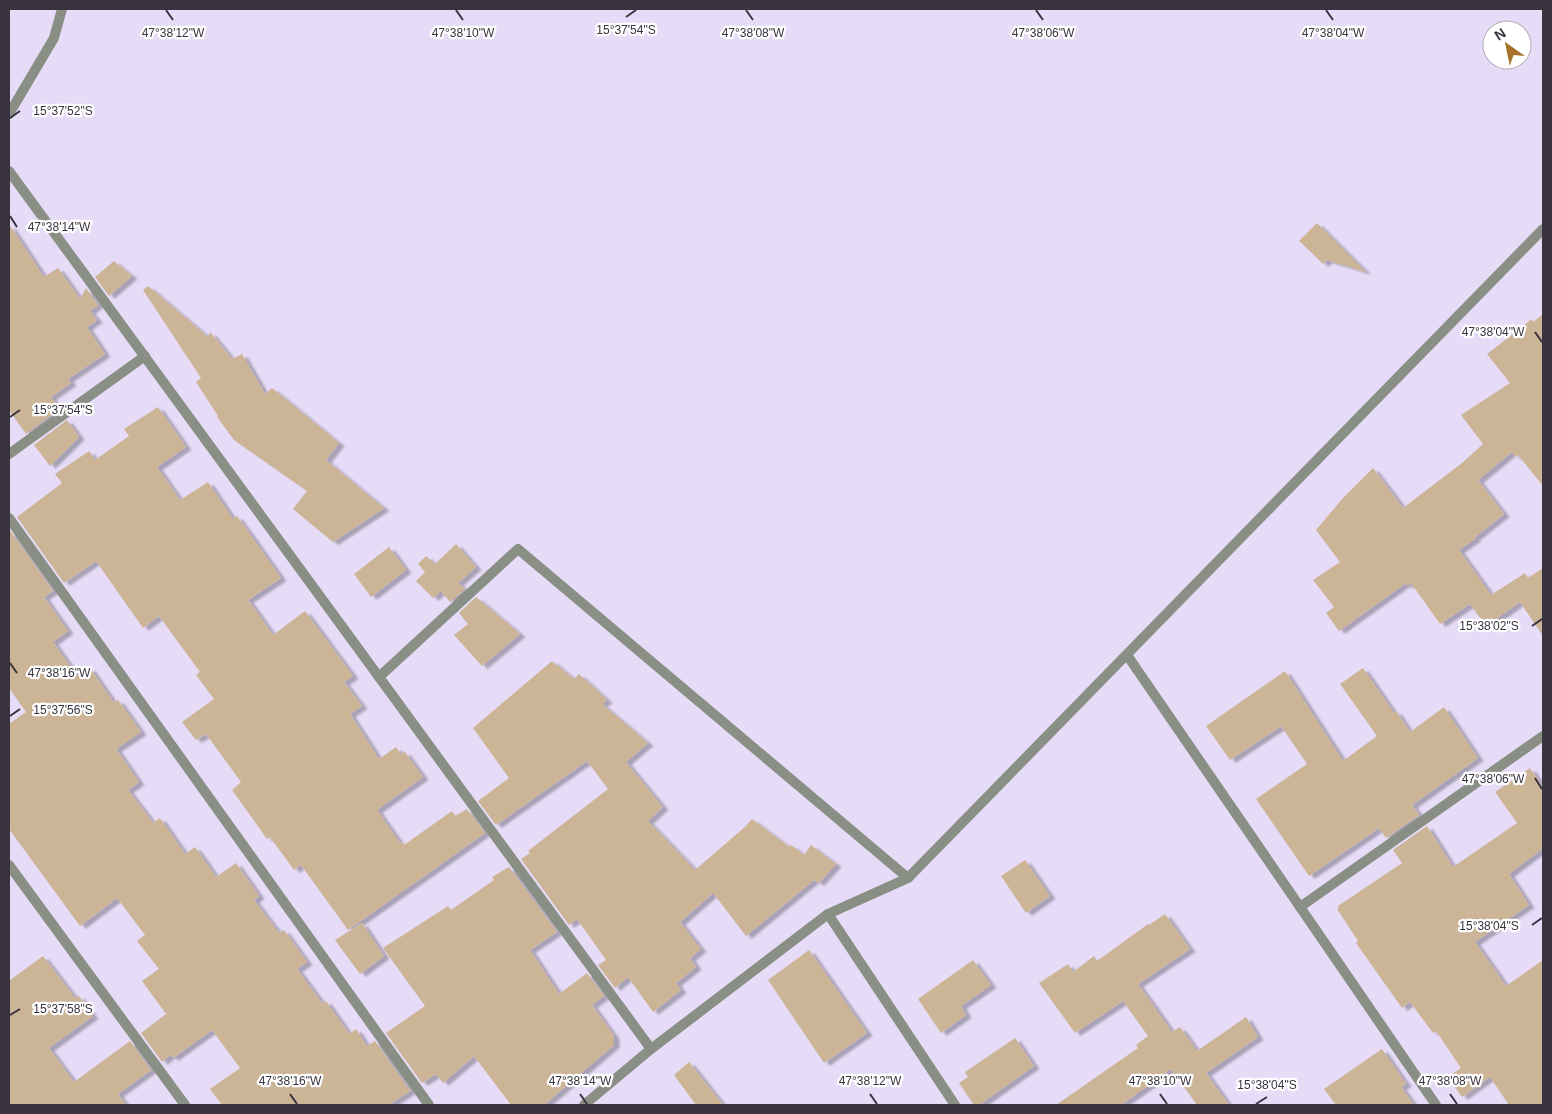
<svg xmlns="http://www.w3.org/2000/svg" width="1552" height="1114" viewBox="0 0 1552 1114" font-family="Helvetica,sans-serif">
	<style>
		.building { fill: #ccb497; filter: url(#shadow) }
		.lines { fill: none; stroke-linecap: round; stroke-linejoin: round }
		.minor { stroke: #898f84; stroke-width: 10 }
		.ticks { fill: none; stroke: #38333e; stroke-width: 2 }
		.ticks-label { font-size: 12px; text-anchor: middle; fill: #38333e; stroke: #fff; stroke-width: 4.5; stroke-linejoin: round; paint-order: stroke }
	</style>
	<defs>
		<filter id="shadow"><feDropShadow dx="5.5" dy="3" stdDeviation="1" flood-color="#0004"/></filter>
	</defs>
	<rect width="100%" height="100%" fill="#e7dcf7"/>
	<g class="building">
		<path d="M1317 223 1366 272 1327 260 1323 264 1312 253 1299 241Z"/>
		<path d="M9 224 44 277 58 268 80 299 86 288 98 305 90 311 97 320 87 327 105 354 68 379 71 383 51 397 59 409 26 434 9 410Z"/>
		<path d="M114 261 132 276 109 296 95 277Z"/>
		<path d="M148 286 208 337 210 332 232 359 242 354 265 394 272 388 339 443 326 460 384 508 333 542 293 509 307 491 234 440 217 417 218 416 196 382 201 378 143 290Z"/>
		<path d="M1543 314V486L1518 455 1515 457 1512 452 1478 480 1504 514 1474 538 1475 539 1459 550 1491 595 1525 573 1528 578 1543 568V636L1520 602 1486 626 1470 604 1440 624 1411 583 1408 586 1406 583 1339 631 1326 613 1334 607 1313 580 1340 562 1316 530 1343 498 1373 468 1403 508 1462 463 1483 444 1461 415 1510 383 1487 354 1532 319 1533 322Z"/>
		<path d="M158 407 186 447 157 467 180 500 208 482 233 519 237 516 281 578 248 600 273 635 305 611 353 676 344 682 362 706 350 714 379 759 396 747 401 754 405 752 423 777 377 810 400 843 402 842 404 845 452 811 455 816 467 809 485 833 348 930 301 865 294 870 270 837 267 839 232 790 241 782 206 734 196 740 182 722 214 699 196 675 200 672 159 616 143 628 96 561 64 583 17 517 62 483 55 474 89 451 95 460 129 436 124 429Z"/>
		<path d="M67 420 79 437 50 466 34 445Z"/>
		<path d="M9 529 53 591 44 597 68 631 53 642 77 676 90 668 114 703 118 700 141 732 116 749 139 782 128 790 153 823 160 818 185 854 195 847 216 877 236 863 259 896 254 900 279 933 284 930 307 962 297 969 322 1003 326 1001 349 1034 356 1029 367 1046 375 1041 410 1091 389 1105H222L210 1089 240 1068 212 1030 173 1058 170 1055 162 1062 141 1033 166 1014 142 981 159 969 137 941 145 935 117 898 80 926 9 829V724L26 712 9 688Z"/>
		<path d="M456 544 476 567 458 583 465 589 450 602 441 591 433 598 416 581 425 572 418 564 426 556 435 564Z"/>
		<path d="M389 547 406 570 371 597 354 574Z"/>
		<path d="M476 597 520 634 482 666 454 635 468 624 459 613Z"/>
		<path d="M552 661 574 679 579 674 607 700 602 704 648 743 626 762 663 807 648 821 695 870 746 826 752 819 789 847 791 845 804 855 811 845 836 864 819 883 814 880 746 936 713 893 680 922 701 949 690 958 696 967 676 983 681 990 653 1012 628 977 615 988 598 965 606 960 577 919 569 925 521 859 530 853 528 851 608 789 587 761 496 825 478 801 509 778 473 728Z"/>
		<path d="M1363 668 1394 713 1396 711 1410 732 1444 707 1478 758 1412 805 1419 815 1386 838 1379 828 1309 876 1256 799 1307 764 1281 726 1230 760 1206 726 1285 671 1343 761 1377 736 1340 684Z"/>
		<path d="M1530 768 1543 787V848L1509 874 1529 905 1475 942 1506 986 1543 960V1105H1509L1490 1077 1462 1097 1448 1077 1461 1068 1436 1031 1433 1033 1410 1002 1402 1008 1356 943 1358 941 1337 909 1339 908 1338 906 1402 863 1393 850 1427 826 1453 867 1517 823 1495 792Z"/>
		<path d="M1025 860 1050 896 1026 913 1001 876Z"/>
		<path d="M509 867 557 932 530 950 559 994 587 973 604 996 592 1005 614 1036V1045L544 1105H511L474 1056 443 1083 436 1074 422 1083 386 1033 425 1006 383 948 448 906 451 910 494 880 492 877Z"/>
		<path d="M1165 914 1190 949 1138 984 1172 1032 1180 1027 1197 1051 1246 1017 1258 1037 1206 1073 1229 1105H1197L1171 1069 1121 1105H1056L1138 1048 1136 1045 1148 1036 1123 1001 1075 1033 1039 983 1068 964 1073 972 1094 956 1097 961 1148 924 1149 925Z"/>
		<path d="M362 923 384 956 360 974 335 940Z"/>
		<path d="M809 950 867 1033 824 1063 768 980Z"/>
		<path d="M43 956 75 998 79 996 93 1016 49 1048 74 1082 130 1041 151 1070 118 1094 126 1105H41L56 1093 40 1105H9V981Z"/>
		<path d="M973 960 991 985 961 1006 966 1015 941 1033 918 999Z"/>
		<path d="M1015 1038 1034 1066 979 1105H974L959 1083 968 1077 965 1072Z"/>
		<path d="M1382 1049 1406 1084 1401 1087 1414 1105H1336L1324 1089Z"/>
		<path d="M689 1062 723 1105H696L674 1075Z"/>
	</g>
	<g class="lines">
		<g class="minor">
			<path d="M9 114 54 38 62 9"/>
			<path d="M9 171 651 1049"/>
			<path d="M9 454 145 356"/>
			<path d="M9 518 429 1105"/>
			<path d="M1127 655 1436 1105"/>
			<path d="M379 677 518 549 908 878"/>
			<path d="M9 865 185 1105"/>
			<path d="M1300 907 1543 736"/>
			<path d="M828 914 955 1105"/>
			<path d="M584 1105 651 1049 828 914 908 878 1543 229"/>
		</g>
	</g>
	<path class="ticks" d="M166 10 173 20M456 10 463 20M746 10 753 20M1036 10 1043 20M1326 10 1333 20M626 17 636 10M10 118 20 111M10 216 17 227M1535 332 1542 342M10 417 20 410M1532 626 1542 619M10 663 17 673M10 716 20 709M1535 778 1542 789M1532 925 1542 918M10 1015 20 1009M290 1094 297 1104M580 1094 587 1104M870 1094 877 1104M1160 1094 1167 1104M1450 1094 1457 1104M1256 1104 1267 1097"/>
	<g class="ticks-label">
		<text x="626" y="34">15°37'54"S</text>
		<text x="173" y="37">47°38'12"W</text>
		<text x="463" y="37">47°38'10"W</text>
		<text x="753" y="37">47°38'08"W</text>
		<text x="1043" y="37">47°38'06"W</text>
		<text x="1333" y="37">47°38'04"W</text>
		<text x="63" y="115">15°37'52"S</text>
		<text x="59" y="231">47°38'14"W</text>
		<text x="1493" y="336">47°38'04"W</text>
		<text x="63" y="414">15°37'54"S</text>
		<text x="1489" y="630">15°38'02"S</text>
		<text x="59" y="677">47°38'16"W</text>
		<text x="63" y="714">15°37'56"S</text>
		<text x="1493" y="783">47°38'06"W</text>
		<text x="1489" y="930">15°38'04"S</text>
		<text x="63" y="1013">15°37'58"S</text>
		<text x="290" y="1085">47°38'16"W</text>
		<text x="580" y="1085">47°38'14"W</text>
		<text x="870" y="1085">47°38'12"W</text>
		<text x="1160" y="1085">47°38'10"W</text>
		<text x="1450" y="1085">47°38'08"W</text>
		<text x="1267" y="1089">15°38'04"S</text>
	</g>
	<rect width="1552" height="1114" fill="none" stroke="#38333e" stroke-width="20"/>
	<g transform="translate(1507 45) rotate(327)"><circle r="24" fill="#ffffff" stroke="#afadb2"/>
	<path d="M0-4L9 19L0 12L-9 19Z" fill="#a5712a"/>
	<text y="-8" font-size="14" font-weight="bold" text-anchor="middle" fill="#38333e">N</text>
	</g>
</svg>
